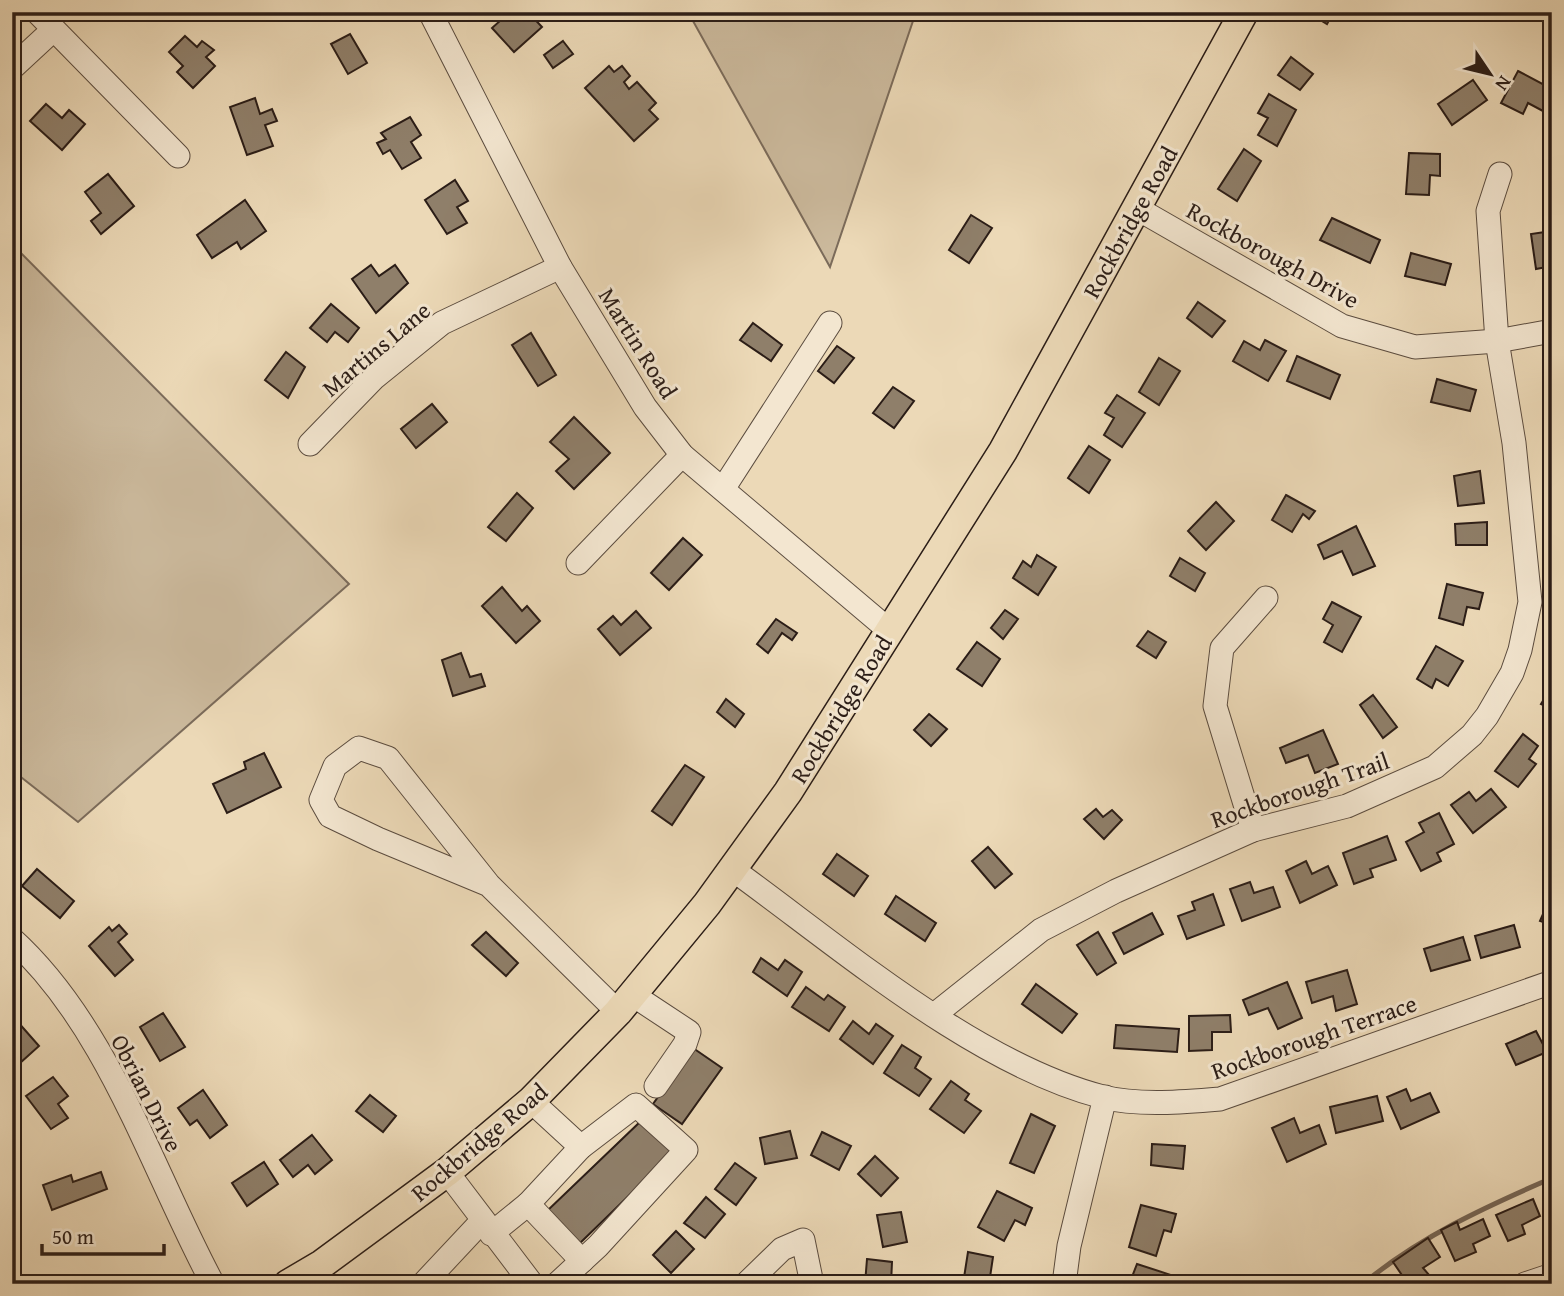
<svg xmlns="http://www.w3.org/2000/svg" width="1564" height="1296" viewBox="0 0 1564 1296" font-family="'Gentium Book Plus',serif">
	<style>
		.green { fill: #cbb99c; stroke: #7b6b5a; stroke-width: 2 }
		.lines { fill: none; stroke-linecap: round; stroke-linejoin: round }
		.stream { stroke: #776757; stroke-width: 5 }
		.building { fill: #8f7f6a; stroke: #2b1d17; stroke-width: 2 }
		.minor-casing { stroke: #5b4c3f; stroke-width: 25 }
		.major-casing { stroke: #2b1d17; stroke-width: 31 }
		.minor { stroke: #f3e6d0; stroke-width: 23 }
		.major { stroke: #ecd9b7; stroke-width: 28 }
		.labels { text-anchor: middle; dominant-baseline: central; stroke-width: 6; stroke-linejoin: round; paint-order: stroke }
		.street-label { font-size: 24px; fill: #2b1d17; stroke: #f3e6d0 }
	</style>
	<rect width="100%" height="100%" fill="#ecd9b7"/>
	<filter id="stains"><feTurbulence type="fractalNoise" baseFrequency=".00286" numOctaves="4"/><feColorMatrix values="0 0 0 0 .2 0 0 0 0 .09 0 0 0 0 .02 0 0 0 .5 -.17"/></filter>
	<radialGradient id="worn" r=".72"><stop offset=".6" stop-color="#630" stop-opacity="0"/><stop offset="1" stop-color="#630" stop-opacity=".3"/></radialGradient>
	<g class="green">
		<path d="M688 12H916L830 267Z"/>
		<path d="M12 244 349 584 78 822 12 770Z"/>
	</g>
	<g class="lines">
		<path class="stream" d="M1363 1284C1419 1237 1485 1207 1552 1178"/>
	</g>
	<g class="building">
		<path d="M510 12H528L542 27 514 52 492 28Z"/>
		<path d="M1314 12H1350L1345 20 1333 13 1327 24 1312 15Z"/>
		<path d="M350 34 367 63 348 74 331 44Z"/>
		<path d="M185 36 197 47 202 41 214 50 206 57 215 66 193 88 177 72 183 66 169 52Z"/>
		<path d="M563 41 573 54 553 68 544 55Z"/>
		<path d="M1291 57 1313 74 1300 90 1278 75Z"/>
		<path d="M609 66 614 72 622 66 630 76 624 82 629 89 637 82 656 103 649 110 658 119 634 141 585 88Z"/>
		<path d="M1518 71 1552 89 1543 111 1528 103 1523 114 1501 103Z"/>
		<path d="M1473 80 1487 100 1452 125 1438 104Z"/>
		<path d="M1269 94 1296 110 1277 146 1258 135 1268 118 1258 113Z"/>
		<path d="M255 98 260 114 272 109 277 121 265 125 273 146 247 155 230 107Z"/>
		<path d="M46 104 62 118 69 110 85 124 62 150 30 121Z"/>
		<path d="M410 117 421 135 411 142 421 158 402 169 390 150 383 154 377 143 386 139 381 133Z"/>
		<path d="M1244 149 1261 161 1237 201 1218 189Z"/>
		<path d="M1409 153 1440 154V176L1430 175 1429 195 1406 194Z"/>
		<path d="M108 174 134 206 101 234 91 221 101 213 85 192Z"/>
		<path d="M455 180 468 201 457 207 467 223 447 234 425 200Z"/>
		<path d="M245 200 266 231 241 249 237 242 212 258 197 235Z"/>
		<path d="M971 215 992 228 969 263 949 250Z"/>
		<path d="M1332 218 1380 240 1370 263 1320 240Z"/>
		<path d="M1552 231V266L1536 269 1531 234Z"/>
		<path d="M1411 253 1451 264 1445 285 1405 276Z"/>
		<path d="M371 265 379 276 395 265 408 283 376 313 352 279Z"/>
		<path d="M1198 302 1225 321 1212 337 1187 318Z"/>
		<path d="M331 304 359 328 348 342 335 332 327 342 310 328Z"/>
		<path d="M753 323 782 345 771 361 740 340Z"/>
		<path d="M531 333 556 375 538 386 512 345Z"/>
		<path d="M1265 340 1286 351 1268 381 1233 361 1244 341 1260 350Z"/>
		<path d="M837 346 854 358 834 383 818 371Z"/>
		<path d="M286 352 305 367 288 398 265 380Z"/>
		<path d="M1297 356 1340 375 1330 399 1287 381Z"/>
		<path d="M1159 358 1180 371 1159 405 1139 392Z"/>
		<path d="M1437 379 1476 390 1470 411 1431 402Z"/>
		<path d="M893 387 914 401 894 428 873 413Z"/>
		<path d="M1117 395 1145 413 1122 447 1104 435 1114 418 1105 413Z"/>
		<path d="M432 404 447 422 416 448 401 429Z"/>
		<path d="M574 417 610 453 574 489 556 471 569 459 550 442Z"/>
		<path d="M1089 446 1110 460 1089 493 1068 478Z"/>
		<path d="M1480 471 1484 503 1458 506 1454 476Z"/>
		<path d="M517 493 533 508 506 541 488 527Z"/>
		<path d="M1286 495 1315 511 1309 519 1303 514 1292 532 1272 520Z"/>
		<path d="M1216 502 1234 521 1206 550 1188 531Z"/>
		<path d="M1487 522V545H1456L1455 524Z"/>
		<path d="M1356 526 1375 566 1353 575 1342 551 1324 559 1318 545Z"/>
		<path d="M683 538 702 555 669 590 651 573Z"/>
		<path d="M1037 555 1056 567 1038 595 1013 578 1023 561 1031 567Z"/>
		<path d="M1180 558 1205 573 1195 591 1170 576Z"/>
		<path d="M1447 584 1483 593 1479 609 1467 607 1463 625 1439 618Z"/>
		<path d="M502 587 522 611 527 606 540 621 516 643 482 606Z"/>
		<path d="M1332 602 1361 617 1342 652 1324 642 1333 625 1323 619Z"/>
		<path d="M1005 610 1018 619 1003 639 991 628Z"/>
		<path d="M636 611 651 628 620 655 598 629 613 616 621 625Z"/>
		<path d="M776 619 797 633 792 640 782 633 768 653 757 644Z"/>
		<path d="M1148 631 1166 642 1156 658 1137 646Z"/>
		<path d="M977 642 1000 659 982 686 957 669Z"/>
		<path d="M1436 646 1463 661 1448 686 1436 679 1432 688 1417 679Z"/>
		<path d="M461 653 470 677 481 674 485 686 453 696 442 660Z"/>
		<path d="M1552 686V709L1541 704Z"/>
		<path d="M1373 695 1397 727 1383 738 1360 705Z"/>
		<path d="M726 699 744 714 735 727 717 712Z"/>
		<path d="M929 714 947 729 931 746 914 730Z"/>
		<path d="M1323 730 1338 764 1315 773 1308 755 1286 763 1280 748Z"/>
		<path d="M1523 734 1538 746 1529 759 1536 764 1518 787 1495 771Z"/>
		<path d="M264 753 281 787 227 813 213 784 246 769 244 762Z"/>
		<path d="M685 765 704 777 672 825 652 811Z"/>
		<path d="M1491 789 1506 807 1473 833 1451 805 1469 792 1476 801Z"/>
		<path d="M1096 809 1103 817 1112 810 1122 820 1104 839 1084 819Z"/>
		<path d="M1439 813 1454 844 1437 853 1441 861 1421 871 1406 842 1424 832 1419 823Z"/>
		<path d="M1387 836 1396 860 1370 869 1373 877 1354 884 1343 853Z"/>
		<path d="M988 847 1012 874 995 888 972 861Z"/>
		<path d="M837 854 868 876 854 896 823 874Z"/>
		<path d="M1306 861 1312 874 1328 866 1337 885 1300 903 1286 871Z"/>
		<path d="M37 869 74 901 60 918 22 886Z"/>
		<path d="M1250 882 1254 893 1273 887 1280 907 1242 921 1230 889Z"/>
		<path d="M1213 894 1224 925 1187 939 1178 916 1195 910 1192 902Z"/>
		<path d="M896 896 936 923 925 941 885 914Z"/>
		<path d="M1550 898 1552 899V925L1540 921Z"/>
		<path d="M1152 913 1163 934 1124 954 1113 933Z"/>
		<path d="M119 925 127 934 118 942 133 960 115 976 89 946 109 927 112 931Z"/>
		<path d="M1514 925 1520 947 1481 958 1475 936Z"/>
		<path d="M486 932 518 963 506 976 472 945Z"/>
		<path d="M1098 932 1116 963 1097 975 1077 945Z"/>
		<path d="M1463 937 1470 960 1431 971 1424 949Z"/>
		<path d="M761 958 778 970 785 960 802 972 787 996 753 972Z"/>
		<path d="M1347 970 1357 1004 1336 1011 1333 996 1312 1003 1306 982Z"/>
		<path d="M1287 982 1302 1018 1278 1029 1268 1008 1249 1015 1243 1000Z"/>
		<path d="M1036 984 1077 1014 1062 1033 1022 1004Z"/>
		<path d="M806 987 824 1000 828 995 845 1007 829 1031 792 1007Z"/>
		<path d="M163 1013 185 1047 160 1061 140 1027Z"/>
		<path d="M1230 1015 1231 1032H1212V1050L1189 1051V1016Z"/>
		<path d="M17 1021 39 1046 20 1063 12 1054V1025Z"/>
		<path d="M853 1021 869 1034 876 1024 893 1036 873 1064 840 1039Z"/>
		<path d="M1116 1025 1179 1029 1177 1052 1114 1048Z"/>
		<path d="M1536 1031 1547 1052 1516 1065 1506 1044Z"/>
		<path d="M902 1045 921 1057 915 1068 931 1079 919 1096 884 1073Z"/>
		<path d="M693 1048 722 1068 682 1124 653 1104Z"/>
		<path d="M53 1077 68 1096 58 1104 68 1118 51 1129 26 1096Z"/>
		<path d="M951 1081 969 1094 965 1100 981 1111 964 1133 930 1109Z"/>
		<path d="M1406 1089 1411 1101 1430 1093 1439 1112 1401 1129 1387 1097Z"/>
		<path d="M203 1090 227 1125 210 1138 197 1120 190 1125 178 1108Z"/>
		<path d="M370 1095 396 1116 383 1132 356 1111Z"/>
		<path d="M1377 1096 1383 1121 1336 1133 1330 1107Z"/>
		<path d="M1031 1114 1055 1126 1034 1173 1010 1163Z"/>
		<path d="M1294 1118 1300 1133 1319 1125 1326 1144 1287 1162 1272 1128Z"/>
		<path d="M642 1120 673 1153 579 1244 547 1211Z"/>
		<path d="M790 1131 797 1158 765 1164 760 1138Z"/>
		<path d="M822 1132 851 1146 839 1170 811 1155Z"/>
		<path d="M312 1135 332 1160 315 1174 308 1165 293 1177 280 1160Z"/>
		<path d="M1152 1144 1185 1146 1183 1169 1151 1165Z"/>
		<path d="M875 1156 898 1178 881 1196 858 1174Z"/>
		<path d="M264 1162 278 1184 247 1206 232 1183Z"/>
		<path d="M735 1163 756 1178 736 1205 715 1189Z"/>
		<path d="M101 1172 107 1189 52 1210 43 1185 71 1175 73 1182Z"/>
		<path d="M997 1191 1032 1208 1025 1225 1015 1220 1004 1241 978 1227Z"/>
		<path d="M706 1197 725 1214 705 1238 684 1223Z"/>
		<path d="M1533 1199 1540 1216 1522 1225 1525 1234 1508 1241 1496 1215Z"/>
		<path d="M1141 1205 1176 1214 1171 1232 1164 1230 1156 1256 1129 1247Z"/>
		<path d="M901 1212 907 1242 883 1247 877 1215Z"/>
		<path d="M1483 1219 1490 1236 1473 1244 1476 1252 1455 1261 1441 1230 1457 1222 1460 1230Z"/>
		<path d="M676 1231 694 1249 671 1273 653 1255Z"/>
		<path d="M1428 1238 1440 1257 1423 1268 1430 1276 1419 1284H1408L1393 1262Z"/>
		<path d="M968 1252 993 1257 989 1284H963Z"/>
		<path d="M867 1259 892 1262 891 1284H865Z"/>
		<path d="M1137 1264 1171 1275 1167 1284 1130 1282Z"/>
	</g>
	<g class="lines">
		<g class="minor-casing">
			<g id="minor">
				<path d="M37 12 178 156"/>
				<path d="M430 12 560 267 645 407 682 455 890 631"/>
				<path d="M12 68 53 30"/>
				<path d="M1138 209 1342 326 1415 347 1497 341 1552 331"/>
				<path d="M310 444 374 378 442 323 560 267"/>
				<path d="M723 489 830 323"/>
				<path d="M578 563 682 455"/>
				<path d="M1253 830 1215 706 1222 648 1266 598"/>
				<path d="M732 869C840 947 975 1064 1103 1097 1138 1106 1185 1102 1220 1099L1552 982"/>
				<path d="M489 885 378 839 330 816 321 800 335 766 359 748 388 758 489 885 618 1012"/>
				<path d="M12 939C109 1027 152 1171 213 1284"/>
				<path d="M633 995 689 1032 685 1044 656 1086"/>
				<path d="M934 1015 1041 930 1116 891 1253 830 1347 806 1435 767 1472 735 1487 716 1512 673 1520 650 1530 602 1514 443 1497 341 1488 211 1500 174"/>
				<path d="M531 1101 581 1147"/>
				<path d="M447 1172 532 1284"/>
				<path d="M528 1204 581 1147 636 1105 686 1150 598 1246 557 1284"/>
				<path d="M491 1234 528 1204 582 1261"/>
				<path d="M423 1284 482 1221"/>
				<path d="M746 1284 782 1249 803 1240 812 1284"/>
				<path d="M1064 1284 1069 1246 1105 1097"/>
				<path d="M1525 1284 1552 1275"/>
			</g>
		</g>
		<g class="major-casing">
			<path id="major" d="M288 1284 322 1264 447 1172 531 1101 618 1012 707 904 788 792 1003 451 1244 12"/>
		</g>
		<use href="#minor" class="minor"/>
		<use href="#major" class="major"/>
	</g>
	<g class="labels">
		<g class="street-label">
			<text transform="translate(1130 222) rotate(-61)">Rockbridge Road</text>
			<text transform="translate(1273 255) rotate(29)">Rockborough Drive</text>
			<text transform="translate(638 343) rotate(58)">Martin Road</text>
			<text transform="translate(376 349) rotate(-40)">Martins Lane</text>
			<text transform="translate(841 709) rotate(-58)">Rockbridge Road</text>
			<text transform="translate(1300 790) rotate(-19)">Rockborough Trail</text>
			<text transform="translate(1314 1037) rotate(-19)">Rockborough Terrace</text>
			<text transform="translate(147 1093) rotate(63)">Obrian Drive</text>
			<text transform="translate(479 1142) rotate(-40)">Rockbridge Road</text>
		</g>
	</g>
	<rect width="1564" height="1296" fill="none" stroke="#ecd9b7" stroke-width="42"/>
	<rect x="14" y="14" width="1536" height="1268" fill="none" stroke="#2b1d17" stroke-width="3.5"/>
	<rect x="21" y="21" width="1522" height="1254" fill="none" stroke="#2b1d17" stroke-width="2"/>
	<g transform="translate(1490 74) rotate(125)" stroke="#f3e6d0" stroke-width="5" paint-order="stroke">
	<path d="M0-5L12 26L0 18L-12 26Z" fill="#2b1d17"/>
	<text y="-10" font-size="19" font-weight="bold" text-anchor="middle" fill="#2b1d17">N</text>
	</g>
	<path d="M42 1244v10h122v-10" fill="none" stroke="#2b1d17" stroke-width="3.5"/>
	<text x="52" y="1244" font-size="21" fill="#2b1d17" stroke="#f3e6d0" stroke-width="5" paint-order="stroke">50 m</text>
	<rect width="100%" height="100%" filter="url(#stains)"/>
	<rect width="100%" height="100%" fill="url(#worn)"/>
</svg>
